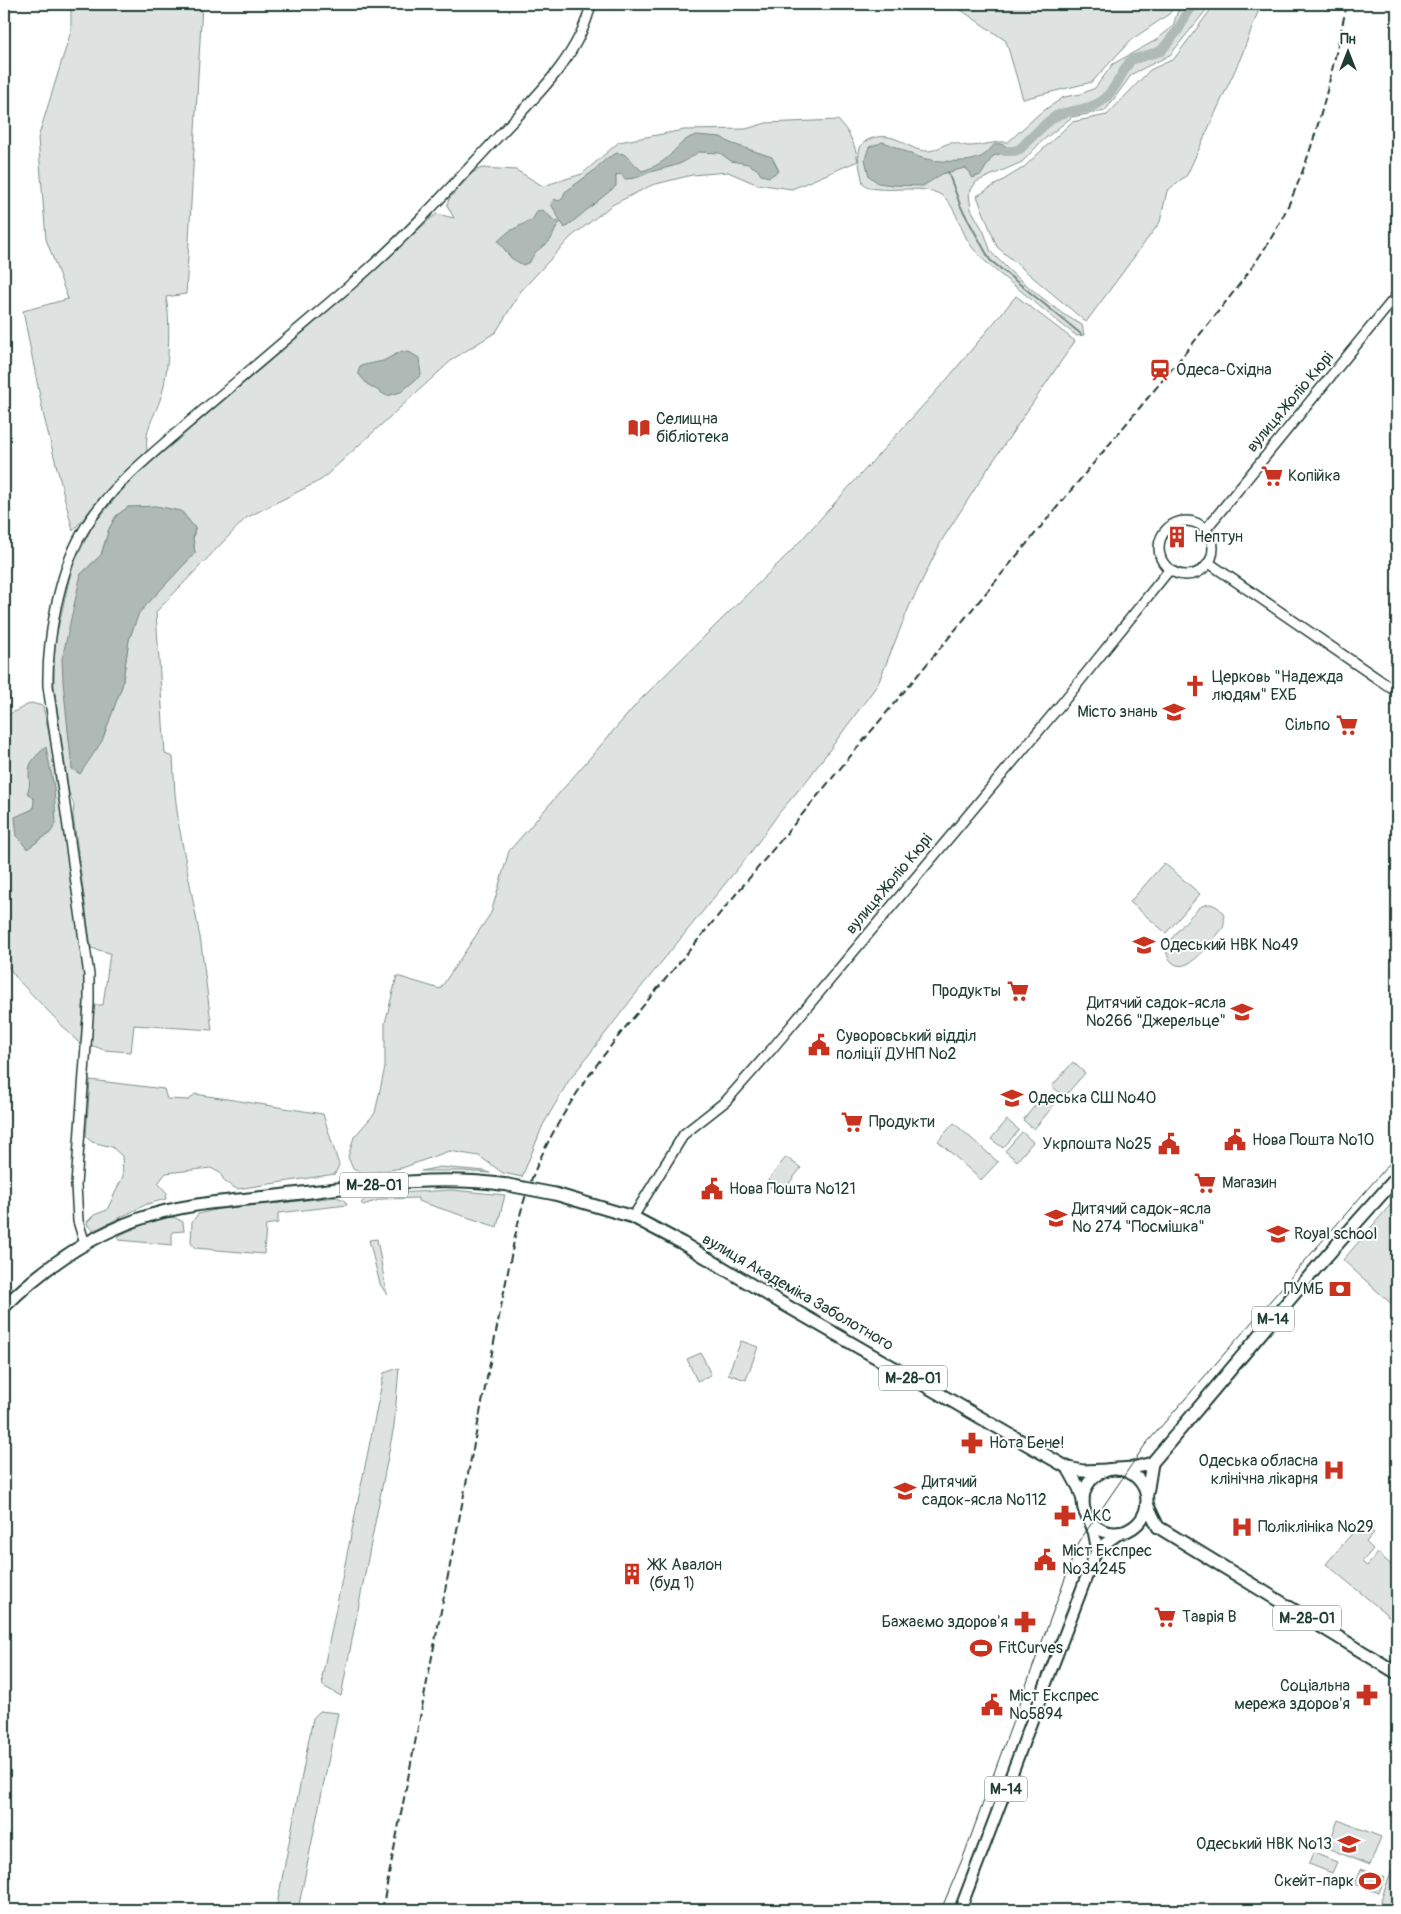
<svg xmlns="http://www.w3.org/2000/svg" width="1401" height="1914" viewBox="0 0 1401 1914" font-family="Pangolin,sans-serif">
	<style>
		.green { fill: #dee3e2; stroke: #7e908b; fill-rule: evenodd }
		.water { fill: #afbab7; stroke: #758883 }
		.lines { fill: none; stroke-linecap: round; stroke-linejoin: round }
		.stream { stroke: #758883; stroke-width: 2 }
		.river { stroke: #afbab7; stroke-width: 10 }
		.secondary-casing { stroke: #1f3d34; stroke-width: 12 }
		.primary-casing { stroke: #1f3d34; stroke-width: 14 }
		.highway-casing { stroke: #1f3d34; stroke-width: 15 }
		.secondary { stroke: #fff; stroke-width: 9 }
		.primary { stroke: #fff; stroke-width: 10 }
		.highway { stroke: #fff; stroke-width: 11 }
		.tram { stroke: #1f3d34; stroke-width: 1 }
		.rail { stroke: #1f3d34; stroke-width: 2; stroke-dasharray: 8 4; stroke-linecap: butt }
		.highway-bridge-casing { stroke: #1f3d34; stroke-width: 15; stroke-linecap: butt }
		.highway-bridge { stroke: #fff; stroke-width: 11 }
		.labels { text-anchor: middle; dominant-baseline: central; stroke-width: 4; stroke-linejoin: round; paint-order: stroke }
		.shield { fill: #fff; stroke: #627771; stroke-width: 1 }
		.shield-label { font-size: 15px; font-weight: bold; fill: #1f3d34 }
		.poi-label { font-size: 16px; fill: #1f3d34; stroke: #fff; text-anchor: start }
		.street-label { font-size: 16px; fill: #1f3d34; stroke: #fff }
	</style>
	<rect width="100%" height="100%" fill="#fff"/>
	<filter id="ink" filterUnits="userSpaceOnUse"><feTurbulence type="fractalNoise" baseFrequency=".02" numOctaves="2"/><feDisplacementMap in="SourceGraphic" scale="10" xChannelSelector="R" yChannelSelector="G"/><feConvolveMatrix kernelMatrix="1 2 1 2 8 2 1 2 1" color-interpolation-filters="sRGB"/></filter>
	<g filter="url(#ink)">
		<g class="green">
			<path d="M71 4H202L186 294 166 297C171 323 169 372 161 397 154 419 144 427 147 452L106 491 73 531 44 417 23 311 68 299 46 239 38 138 71 31Z"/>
			<path d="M961 4H1176L1169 14 1131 40 1092 82 1023 99 1006 41 961 10Z"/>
			<path d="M1180 4H1211L1170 55 1132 74 1105 111 1072 117 1042 141 1022 162 976 182 969 193 971 209 984 232 991 252 1012 273 1035 292 1063 314 1082 325 1084 335 1077 336C1059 323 1043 309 1026 295 1008 280 987 266 972 247 961 233 958 212 946 199 928 179 874 198 863 183 860 168 852 145 870 139 877 136 887 136 893 138 904 141 912 150 925 151 935 152 941 145 950 143 957 142 963 146 969 146 982 146 995 141 1008 142L1040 113 1064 97 1081 94 1095 88 1113 64 1158 39 1173 26Z"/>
			<path d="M1215 4H1261L1241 57 1187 175 1167 191 1160 222 1086 322 997 247 977 196 1023 168 1072 122 1107 115 1150 70 1174 59Z"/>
			<path d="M838 120C850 133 855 144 858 161L792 189 756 184 728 172 692 175 652 185 612 205 571 237 521 291 496 332 453 359 321 480 246 518 156 612 165 754 173 757 175 794 179 826 201 943 212 1030 134 1025 131 1052 104 1050 91 1045 94 1005H103L110 953 91 948 73 815 74 805 69 793 54 686V646L72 567 93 525 131 480 363 281 430 219 437 214 454 218 447 205 449 199 472 173 482 168 516 170 543 186 582 174 619 142 684 130 746 129 766 123ZM128 507 181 511 195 528 193 538 195 553 138 613 129 640 122 686 101 741 71 752 68 729 81 574 101 555 109 529 116 516Z"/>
			<path d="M1016 296 1075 341 989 467 942 540 909 607 878 684 808 779 779 813 751 852 638 991 568 1082 543 1125 522 1177 503 1173 479 1156 449 1151 402 1168 363 1174 353 1169 348 1157 354 1137 375 1113 385 1067V1023L397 976 440 989 491 913 509 851 640 700 792 550 948 378Z"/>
			<path d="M31 703 43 706 57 772 85 976 81 1045 18 980 4 961V717Z"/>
			<path d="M1164 863 1200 894 1166 933 1130 902Z"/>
			<path d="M1210 904C1222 907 1227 916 1223 928 1213 939 1187 979 1171 961 1167 957 1166 952 1167 947 1170 938 1192 914 1199 908 1203 905 1206 904 1210 904Z"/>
			<path d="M1073 1062 1085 1073 1064 1097 1052 1086Z"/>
			<path d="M90 1080 164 1089 167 1099 189 1100 195 1094 323 1114 339 1165 335 1174 237 1189 225 1182 220 1173 211 1168 166 1173 158 1183 167 1193 166 1199 147 1204 97 1229H92L88 1226 87 1222 94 1215 107 1210 123 1176 122 1156 112 1147 92 1142 86 1137Z"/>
			<path d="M1044 1095 1055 1104 1034 1129 1023 1120Z"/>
			<path d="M1007 1120 1019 1130 1003 1148 991 1139Z"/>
			<path d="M954 1123 998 1162 981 1180 938 1141Z"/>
			<path d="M1022 1132 1033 1142 1017 1161 1005 1151Z"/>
			<path d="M786 1157 801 1168 780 1195 765 1184Z"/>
			<path d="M440 1167 485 1171 490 1173 461 1171H421Z"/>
			<path d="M452 1190 505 1195 497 1227 418 1201V1198L382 1199 363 1205 361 1203 368 1196 377 1194Z"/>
			<path d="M337 1197 344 1200 347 1205 278 1213V1223L266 1225 264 1254 195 1248 191 1243 192 1222 198 1214 219 1209Z"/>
			<path d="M1397 1197V1309L1343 1260Z"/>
			<path d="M167 1217 176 1218 183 1222 184 1231 172 1232V1245L119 1240 118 1236 146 1223Z"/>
			<path d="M377 1239 387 1295 380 1284 369 1240Z"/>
			<path d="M741 1341 758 1347 746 1380 728 1374Z"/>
			<path d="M701 1353 711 1375 697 1381 687 1359Z"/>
			<path d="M399 1368 394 1426 341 1696 323 1686 322 1677 384 1373Z"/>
			<path d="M1361 1523 1374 1533 1366 1542 1373 1549 1362 1562 1367 1566 1378 1553 1397 1570V1623L1326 1564Z"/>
			<path d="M320 1711 338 1713 298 1910H276L313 1718Z"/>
			<path d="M1338 1820 1381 1837 1370 1865 1327 1848Z"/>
			<path d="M1314 1853 1337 1862 1332 1873 1309 1864Z"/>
			<path d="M1397 1857V1910H1377Z"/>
			<path d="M1361 1869 1385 1878 1379 1893 1355 1884Z"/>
		</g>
		<g class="water">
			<path d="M697 135 721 137 730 143 772 157 779 171 769 177 761 175 757 169 748 164 731 161 720 153 698 152C679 167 675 165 654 171 641 175 639 179 624 179L622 174 616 175V186L565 228 561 222C555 226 555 233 551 239 545 249 537 245 530 262L523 265 511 258 498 241 508 232 533 219 537 211 543 210 556 222 560 220 551 204 554 199 559 201 562 199 565 192 592 172 607 158 617 153 624 154 642 171C651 168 659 165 667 158 676 150 684 137 697 135Z"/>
			<path d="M883 142C893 145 901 150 911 154 926 161 945 162 962 161 969 161 978 159 984 155 994 148 991 140 1006 146L1003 153 993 156 981 175 972 178 970 172 965 168 942 174 923 186 892 185 878 183 869 176 865 159 869 147Z"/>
			<path d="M402 351 411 353 419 358 421 375 401 392 387 396 367 384 358 373 360 366 383 361Z"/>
			<path d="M156 506 181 511 195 528 193 538 195 553 139 613 129 640 122 686 102 741 80 774 72 769 63 682 62 659 81 574 101 555 109 529 116 516 128 507Z"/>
			<path d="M46 747 54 787 56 824 50 833 27 849 17 836 15 817 33 809 34 799 27 793C31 785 29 781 29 773 28 762 38 754 46 747Z"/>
		</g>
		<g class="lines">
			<path class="stream" d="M948 172 961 207 990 260 1081 334"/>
			<path class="river" d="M1004 151H1014L1020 149C1030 139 1046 121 1058 115 1072 109 1089 111 1102 101 1115 91 1121 73 1131 60L1161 51 1178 30 1188 12 1195 4"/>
			<g class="secondary-casing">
				<g id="secondary">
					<circle cx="1186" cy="548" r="27"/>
					<path d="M1206 529 1397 295"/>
					<path d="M1209 563 1397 692"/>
					<path d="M633 1217 684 1134 726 1101 771 1050 1063 702 1170 569"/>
					<path d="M85 1244 78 1221 76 1185 89 1004V975L48 686C47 639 59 573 82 533 106 490 151 455 188 423 244 375 300 327 356 280 406 237 451 187 496 139 532 100 579 58 591 4"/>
				</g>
			</g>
			<g class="primary-casing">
				<g id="primary">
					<path d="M1097 1549 1120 1533"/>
					<path d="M960 1910 1097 1549 1094 1533 1090 1522"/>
				</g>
			</g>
			<g class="highway-casing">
				<g id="highway">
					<path d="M555 1194 633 1217 682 1243 780 1302 1068 1468 1083 1471 1107 1470"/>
					<path d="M4 1307C42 1269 88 1237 139 1219 183 1203 232 1201 277 1196 354 1187 431 1174 508 1185"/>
					<path d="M1068 1468 1079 1488 1083 1500"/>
					<circle cx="1115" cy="1501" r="32"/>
					<path d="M1118 1469 1133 1468 1152 1463 1317 1267 1397 1177"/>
					<path d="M1147 1494 1152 1463"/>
					<path d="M1147 1504 1158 1527 1397 1673"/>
				</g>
			</g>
			<use href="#secondary" class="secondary"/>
			<use href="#primary" class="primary"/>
			<use href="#highway" class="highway"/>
			<path class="tram" d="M941 1910 964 1855 1077 1546 1081 1539 1145 1445 1397 1155"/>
			<path class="rail" d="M382 1910 514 1241C517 1228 520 1214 524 1201 544 1136 583 1081 624 1029L1190 347C1221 307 1255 269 1279 224 1315 156 1330 79 1347 4"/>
			<g class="highway-bridge-casing">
				<path id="highway-bridge" d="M508 1185 555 1194"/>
			</g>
			<use href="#highway-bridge" class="highway-bridge"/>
		</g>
	</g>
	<defs>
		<g id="station-bare" transform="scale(1.725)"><path d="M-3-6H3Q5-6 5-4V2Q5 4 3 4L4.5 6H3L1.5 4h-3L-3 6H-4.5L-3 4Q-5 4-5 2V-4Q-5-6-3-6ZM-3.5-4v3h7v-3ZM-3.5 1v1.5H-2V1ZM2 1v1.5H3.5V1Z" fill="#c8321e" stroke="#fff" stroke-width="2.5" paint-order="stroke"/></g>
		<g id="library-bare" transform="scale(1.725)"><path d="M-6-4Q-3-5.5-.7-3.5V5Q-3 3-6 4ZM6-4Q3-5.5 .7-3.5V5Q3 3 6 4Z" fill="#c8321e" stroke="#fff" stroke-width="2.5" paint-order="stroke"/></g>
		<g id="supermarket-bare" transform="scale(1.725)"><path d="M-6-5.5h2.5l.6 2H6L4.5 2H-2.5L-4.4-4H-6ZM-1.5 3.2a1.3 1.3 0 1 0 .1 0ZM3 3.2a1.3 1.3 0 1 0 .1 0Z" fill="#c8321e" stroke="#fff" stroke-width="2.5" paint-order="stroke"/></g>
		<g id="building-bare" transform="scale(1.725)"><path d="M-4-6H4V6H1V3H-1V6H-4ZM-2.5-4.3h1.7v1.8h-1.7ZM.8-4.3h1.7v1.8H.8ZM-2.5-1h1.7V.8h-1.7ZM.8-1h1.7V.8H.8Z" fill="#c8321e" stroke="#fff" stroke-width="2.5" paint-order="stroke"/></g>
		<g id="church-bare" transform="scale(1.725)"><path d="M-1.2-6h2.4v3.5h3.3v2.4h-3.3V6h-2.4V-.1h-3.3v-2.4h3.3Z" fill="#c8321e" stroke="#fff" stroke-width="2.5" paint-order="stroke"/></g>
		<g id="school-bare" transform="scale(1.725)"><path d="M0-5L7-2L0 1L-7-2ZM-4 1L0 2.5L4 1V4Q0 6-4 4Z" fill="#c8321e" stroke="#fff" stroke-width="2.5" paint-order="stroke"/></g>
		<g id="civic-bare" transform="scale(1.725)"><path d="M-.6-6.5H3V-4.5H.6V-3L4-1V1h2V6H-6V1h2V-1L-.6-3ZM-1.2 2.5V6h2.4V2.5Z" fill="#c8321e" stroke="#fff" stroke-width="2.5" paint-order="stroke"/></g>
		<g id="bank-bare" transform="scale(1.725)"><path d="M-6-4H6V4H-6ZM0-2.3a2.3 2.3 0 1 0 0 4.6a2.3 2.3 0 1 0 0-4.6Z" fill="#c8321e" stroke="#fff" stroke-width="2.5" paint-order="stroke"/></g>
		<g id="pharmacy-bare" transform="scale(1.725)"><path d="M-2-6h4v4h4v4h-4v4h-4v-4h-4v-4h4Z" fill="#c8321e" stroke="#fff" stroke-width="2.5" paint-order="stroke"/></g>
		<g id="hospital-bare" transform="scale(1.725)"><path d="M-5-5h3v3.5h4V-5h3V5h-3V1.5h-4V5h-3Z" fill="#c8321e" stroke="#fff" stroke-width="2.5" paint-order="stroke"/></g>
		<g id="stadium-bare" transform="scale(1.725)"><path d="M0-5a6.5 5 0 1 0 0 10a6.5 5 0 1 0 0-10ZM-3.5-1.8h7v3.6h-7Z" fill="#c8321e" stroke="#fff" stroke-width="2.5" paint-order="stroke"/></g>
	</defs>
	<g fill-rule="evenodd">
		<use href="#station-bare" x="1160" y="370"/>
		<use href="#library-bare" x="639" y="428"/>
		<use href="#supermarket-bare" x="1272" y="476"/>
		<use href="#building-bare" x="1177" y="537"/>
		<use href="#church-bare" x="1195" y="686"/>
		<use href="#school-bare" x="1174" y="712"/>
		<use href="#supermarket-bare" x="1347" y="725"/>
		<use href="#school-bare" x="1144" y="945"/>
		<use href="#supermarket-bare" x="1018" y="991"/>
		<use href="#school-bare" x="1242" y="1012"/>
		<use href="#civic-bare" x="819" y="1045"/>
		<use href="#school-bare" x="1012" y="1098"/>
		<use href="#supermarket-bare" x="852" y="1122"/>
		<use href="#civic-bare" x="1235" y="1140"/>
		<use href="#civic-bare" x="1169" y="1144"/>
		<use href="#supermarket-bare" x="1205" y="1183"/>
		<use href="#civic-bare" x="712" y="1189"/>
		<use href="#school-bare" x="1056" y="1218"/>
		<use href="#school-bare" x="1278" y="1234"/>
		<use href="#bank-bare" x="1340" y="1289"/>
		<use href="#pharmacy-bare" x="972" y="1443"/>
		<use href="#hospital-bare" x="1334" y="1470"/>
		<use href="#school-bare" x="905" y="1491"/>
		<use href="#pharmacy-bare" x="1065" y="1516"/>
		<use href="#hospital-bare" x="1242" y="1527"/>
		<use href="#civic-bare" x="1045" y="1560"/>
		<use href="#building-bare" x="632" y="1574"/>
		<use href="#supermarket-bare" x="1165" y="1617"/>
		<use href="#pharmacy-bare" x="1025" y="1622"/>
		<use href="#stadium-bare" x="981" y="1648"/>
		<use href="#pharmacy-bare" x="1367" y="1695"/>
		<use href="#civic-bare" x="992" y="1705"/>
		<use href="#school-bare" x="1349" y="1844"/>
		<use href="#stadium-bare" x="1370" y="1881"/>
	</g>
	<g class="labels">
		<g class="shield">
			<rect x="340" y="1172.5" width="68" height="25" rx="4"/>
			<rect x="1252" y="1306.5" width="42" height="25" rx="4"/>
			<rect x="879" y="1365.5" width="68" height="25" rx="4"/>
			<rect x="1273" y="1605.5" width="68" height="25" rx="4"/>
			<rect x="985" y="1776.5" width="42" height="25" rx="4"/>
		</g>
		<g class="shield-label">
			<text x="374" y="1185">М-28-01</text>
			<text x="1273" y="1319">М-14</text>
			<text x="913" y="1378">М-28-01</text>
			<text x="1307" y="1618">М-28-01</text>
			<text x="1006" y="1789">М-14</text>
		</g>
		<g class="poi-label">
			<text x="1176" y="370">Одеса-Східна</text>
			<text x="656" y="419">Селищна<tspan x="656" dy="18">бібліотека</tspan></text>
			<text x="1288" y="476">Копійка</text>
			<text x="1194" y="537">Нептун</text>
			<text x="1212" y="677">Церковь "Надежда<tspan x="1212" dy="18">людям" ЕХБ</tspan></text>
			<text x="1158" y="712" text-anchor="end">Місто знань</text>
			<text x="1330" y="725" text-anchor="end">Сільпо</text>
			<text x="1160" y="945">Одеський НВК №49</text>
			<text x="1001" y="991" text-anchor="end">Продукты</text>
			<text x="1226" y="1003" text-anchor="end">Дитячий садок-ясла<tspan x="1226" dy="18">№266 "Джерельце"</tspan></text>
			<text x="836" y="1036">Суворовський відділ<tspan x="836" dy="18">поліції ДУНП №2</tspan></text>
			<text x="1028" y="1098">Одеська СШ №40</text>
			<text x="869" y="1122">Продукти</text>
			<text x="1252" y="1140">Нова Пошта №10</text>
			<text x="1152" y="1144" text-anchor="end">Укрпошта №25</text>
			<text x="1222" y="1183">Магазин</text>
			<text x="729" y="1189">Нова Пошта №121</text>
			<text x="1072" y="1209">Дитячий садок-ясла<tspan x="1072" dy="18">№ 274 "Посмішка"</tspan></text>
			<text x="1294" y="1234">Royal school</text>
			<text x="1324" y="1289" text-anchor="end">ПУМБ</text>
			<text x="989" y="1443">Нота Бене!</text>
			<text x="1318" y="1461" text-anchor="end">Одеська обласна<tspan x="1318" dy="18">клінічна лікарня</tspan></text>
			<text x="922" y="1482">Дитячий<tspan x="922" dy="18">садок-ясла №112</tspan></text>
			<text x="1082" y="1516">АКС</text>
			<text x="1258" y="1527">Поліклініка №29</text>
			<text x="1062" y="1551">Міст Експрес<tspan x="1062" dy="18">№34245</tspan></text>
			<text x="649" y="1565">ЖК Авалон<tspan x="649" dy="18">(буд 1)</tspan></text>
			<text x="1182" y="1617">Таврія В</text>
			<text x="1008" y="1622" text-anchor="end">Бажаємо здоров'я</text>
			<text x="998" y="1648">FitCurves</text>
			<text x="1350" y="1686" text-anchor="end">Соціальна<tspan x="1350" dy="18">мережа здоров'я</tspan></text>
			<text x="1009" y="1696">Міст Експрес<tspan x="1009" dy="18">№5894</tspan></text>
			<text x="1332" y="1844" text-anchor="end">Одеський НВК №13</text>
			<text x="1354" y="1881" text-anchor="end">Скейт-парк</text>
		</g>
		<g class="street-label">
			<text transform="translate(1290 402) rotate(-50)">вулиця Жоліо Кюрі</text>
			<text transform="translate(889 884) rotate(-50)">вулиця Жоліо Кюрі</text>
			<text transform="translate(798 1292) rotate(30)">вулиця Академіка Заболотного</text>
		</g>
	</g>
	<rect width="1401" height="1914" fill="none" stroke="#fff" stroke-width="20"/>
	<rect x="10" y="10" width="1381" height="1894" fill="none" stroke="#1f3d34" stroke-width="2" filter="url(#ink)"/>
	<g transform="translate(1348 52)" stroke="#ffffff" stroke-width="4" paint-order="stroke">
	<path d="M0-4L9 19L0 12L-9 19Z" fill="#1f3d34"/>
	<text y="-8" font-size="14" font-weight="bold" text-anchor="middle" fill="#1f3d34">Пн</text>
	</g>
</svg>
